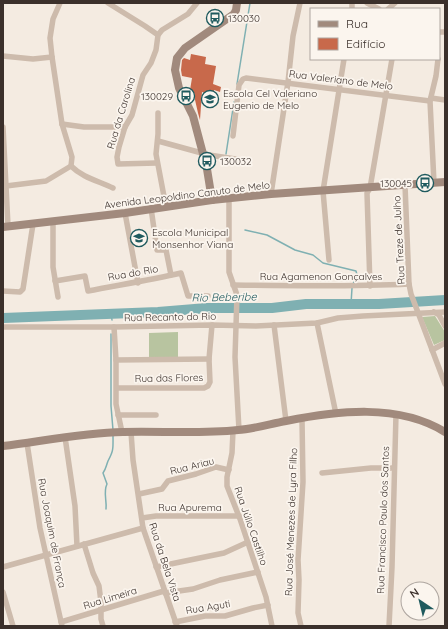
<svg xmlns="http://www.w3.org/2000/svg" width="448" height="629" viewBox="0 0 448 629" font-family="Quicksand,sans-serif">
	<style>
		.green { fill: #b8c4a0 }
		.lines { fill: none; stroke-linecap: round; stroke-linejoin: round }
		.stream { stroke: #7fb0b2; stroke-width: 1.5 }
		.river { stroke: #7fb0b2; stroke-width: 10 }
		.building { fill: #c8694b }
		.street { stroke: #cdbbac; stroke-width: 5.5 }
		.secondary { stroke: #a18a7d; stroke-width: 8 }
		.labels { text-anchor: middle; dominant-baseline: central; stroke-width: 3.5; stroke-linejoin: round; paint-order: stroke }
		.poi-label { font-size: 10px; fill: #3b302b; stroke: #fbf5ee; text-anchor: start }
		.street-label { font-size: 10px; fill: #3b302b; stroke: #fbf5ee }
		.water-label { font-size: 11px; font-style: italic; fill: #1f5a5e; stroke: #fbf5ee }
	</style>
	<rect width="100%" height="100%" fill="#f4ebe1"/>
	<g class="green">
		<path d="M435 316 445 332V340L434 345 422 317Z"/>
		<path d="M178 332V357L149 358V333Z"/>
	</g>
	<g class="lines">
		<g class="stream">
			<path d="M237 84 250 3"/>
			<path d="M226 154 234 102"/>
			<path d="M245 230 267 235 295 250 313 255 323 263 356 271 357 275 353 284"/>
			<path d="M351 304 352 288"/>
			<path d="M111 314 112 320"/>
			<path d="M111 334V406L113 430"/>
			<path d="M106 509C107 500 103 492 107 484L103 473C106 469 106 466 108 461 114 450 113 448 113 435"/>
		</g>
		<path class="river" d="M3 318 158 312 207 308H272L306 304H379L445 300"/>
	</g>
	<path class="building" d="M191 54 206 57 205 64 216 66 213 84 221 87 220 92 214 90 213 96 202 92 200 120 198 113 193 91 190 90 192 78 182 76 181 70 182 60 184 58 190 60Z"/>
	<g class="lines">
		<g class="street">
			<path d="M60 3 53 19 50 38 52 57 62 124 72 157 71 166C83 178 99 181 113 188"/>
			<path d="M108 3 145 26 158 35"/>
			<path d="M367 3 379 9"/>
			<path d="M352 9V3"/>
			<path d="M388 9 395 3"/>
			<path d="M439 32H445"/>
			<path d="M3 56 33 59 52 57"/>
			<path d="M431 98 445 100"/>
			<path d="M158 113V134L156 154 166 207"/>
			<path d="M62 124 84 127H125"/>
			<path d="M3 127 8 226"/>
			<path d="M233 136 239 85 243 79 246 78 430 101"/>
			<path d="M158 141 209 155 242 160"/>
			<path d="M157 163 118 164 117 157 119 147 125 127 132 115 143 75 151 63 156 50 158 35 162 30 188 14 197 3"/>
			<path d="M434 183 430 101 436 76 438 59"/>
			<path d="M405 185 409 284 411 294 445 384"/>
			<path d="M6 186 46 181 71 166"/>
			<path d="M271 194 288 82 293 36 300 3"/>
			<path d="M229 199V272L237 295 235 357 239 430"/>
			<path d="M151 208 157 250H166L171 275"/>
			<path d="M125 213 138 283"/>
			<path d="M53 222V267L58 297"/>
			<path d="M329 260 323 191 344 59"/>
			<path d="M55 281 85 276 88 291C119 285 150 280 181 273L188 296H208"/>
			<path d="M233 285C292 286 350 287 409 284"/>
			<path d="M370 286 367 193 370 188 392 59"/>
			<path d="M3 291 20 292 23 289 33 224"/>
			<path d="M434 312 439 315 445 326"/>
			<path d="M317 323 336 414"/>
			<path d="M274 325 286 421"/>
			<path d="M3 327H114L212 325 256 326 317 323 338 318 363 316 445 312"/>
			<path d="M114 327 116 360V404L122 432"/>
			<path d="M432 350 445 343"/>
			<path d="M116 360 209 359"/>
			<path d="M117 388H204L208 386 210 382 209 359 212 325"/>
			<path d="M118 415H156"/>
			<path d="M233 431 232 453 227 477V486L240 519 266 597 272 626"/>
			<path d="M131 432 133 460 143 528 177 626"/>
			<path d="M65 437 75 506 77 546"/>
			<path d="M27 443 40 528 62 626"/>
			<path d="M322 473 371 468H393"/>
			<path d="M139 494 162 489 168 481 196 474 216 467 229 470"/>
			<path d="M142 518 156 516H239"/>
			<path d="M84 544 93 573 99 586 101 602V619L103 626"/>
			<path d="M3 567 143 528"/>
			<path d="M156 567 224 553 248 542"/>
			<path d="M3 592 13 626"/>
			<path d="M165 593 193 589 220 580 258 572"/>
			<path d="M61 622 164 591"/>
			<path d="M175 622 205 616H225L253 608 268 605"/>
			<path d="M301 626 298 613 299 580 298 560 303 482 302 419"/>
			<path d="M389 626 392 567 396 414"/>
		</g>
		<g class="secondary">
			<path d="M212 200 207 169 193 116 179 88 175 70 177 58 185 48 234 14 236 10 237 3"/>
			<path d="M3 227 125 213 212 200 271 194 445 182"/>
			<path d="M3 446C43 441 83 433 123 432 161 431 200 434 238 430 254 429 270 424 286 421 337 411 398 403 445 432"/>
		</g>
	</g>
	<defs>
		<g id="bus-ring" transform="scale(0.9)"><circle r="9.5" fill="#fbf5ee" stroke="#1f5a5e" stroke-width="1.5"/><path d="M-5-6H5V4H4V6H2V4H-2V6H-4V4H-5ZM-3.5-4V0h7V-4ZM-3.5 1.2v1.5H-2V1.2ZM2 1.2v1.5H3.5V1.2Z" fill="#1f5a5e"/></g>
		<g id="school-ring" transform="scale(0.9)"><circle r="9.5" fill="#fbf5ee" stroke="#1f5a5e" stroke-width="1.5"/><path d="M0-5L7-2L0 1L-7-2ZM-4 1L0 2.5L4 1V4Q0 6-4 4Z" fill="#1f5a5e"/></g>
	</defs>
	<g fill-rule="evenodd">
		<use href="#bus-ring" x="215" y="18"/>
		<use href="#bus-ring" x="186" y="96"/>
		<use href="#school-ring" x="210" y="99"/>
		<use href="#bus-ring" x="207" y="161"/>
		<use href="#bus-ring" x="425" y="183"/>
		<use href="#school-ring" x="139" y="238"/>
	</g>
	<g class="labels">
		<g class="poi-label">
			<text x="228" y="18">130030</text>
			<text x="223" y="93">Escola Cel Valeriano<tspan x="223" dy="12">Eugenio de Melo</tspan></text>
			<text x="173" y="96" text-anchor="end">130029</text>
			<text x="220" y="161">130032</text>
			<text x="412" y="183" text-anchor="end">130045</text>
			<text x="152" y="232">Escola Municipal<tspan x="152" dy="12">Monsenhor Viana</tspan></text>
		</g>
		<g class="street-label">
			<text transform="translate(341 80) rotate(7)">Rua Valeriano de Melo</text>
			<text transform="translate(121 113) rotate(-73)">Rua da Carolina</text>
			<text transform="translate(187 195) rotate(-7)">Avenida Leopoldino Canuto de Melo</text>
			<text transform="translate(399 240) rotate(-93)">Rua Treze de Julho</text>
			<text transform="translate(133 273) rotate(-10)">Rua do Rio</text>
			<text x="321" y="276">Rua Agamenon Gonçalves</text>
			<text transform="translate(170 317) rotate(-1)">Rua Recanto do Rio</text>
			<text transform="translate(169 378) rotate(-1)">Rua das Flores</text>
			<text transform="translate(192 466) rotate(-14)">Rua Ariau</text>
			<text x="190" y="507">Rua Apurema</text>
			<text transform="translate(383 520) rotate(-88)">Rua Francisco Paulo dos Santos</text>
			<text transform="translate(291 522) rotate(-88)">Rua José Menezes de Lyra Filho</text>
			<text transform="translate(251 526) rotate(71)">Rua Júlio Castilho</text>
			<text transform="translate(52 533) rotate(79)">Rua Joaquim de França</text>
			<text transform="translate(165 562) rotate(72)">Rua da Bela Vista</text>
			<text transform="translate(110 598) rotate(-17)">Rua Limeira</text>
			<text transform="translate(208 607) rotate(-9)">Rua Aguti</text>
		</g>
		<g class="water-label">
			<text transform="translate(224 297) rotate(-1)">Rio Beberibe</text>
		</g>
	</g>
	<rect width="448" height="629" fill="none" stroke="#3b302b" stroke-width="8"/>
	<rect x="310" y="8" width="130" height="52" fill="#fbf5ee" stroke="#aea6a0"/>
	<rect x="318" y="21" width="20" height="6" fill="#a18a7d" stroke="#aea6a0"/>
	<text x="346" y="28" font-size="12" fill="#3b302b">Rua</text>
	<rect x="318" y="38" width="20" height="12" fill="#c8694b" stroke="#aea6a0"/>
	<text x="346" y="48" font-size="12" fill="#3b302b">Edifício</text>
	<g transform="translate(420 601) rotate(325)"><circle r="19" fill="#fbf5ee" stroke="#aea6a0"/>
	<path d="M0-3L7 15L0 10L-7 15Z" fill="#1f5a5e"/>
	<text y="-6" font-size="11" font-weight="bold" text-anchor="middle" fill="#3b302b">N</text>
	</g>
</svg>
